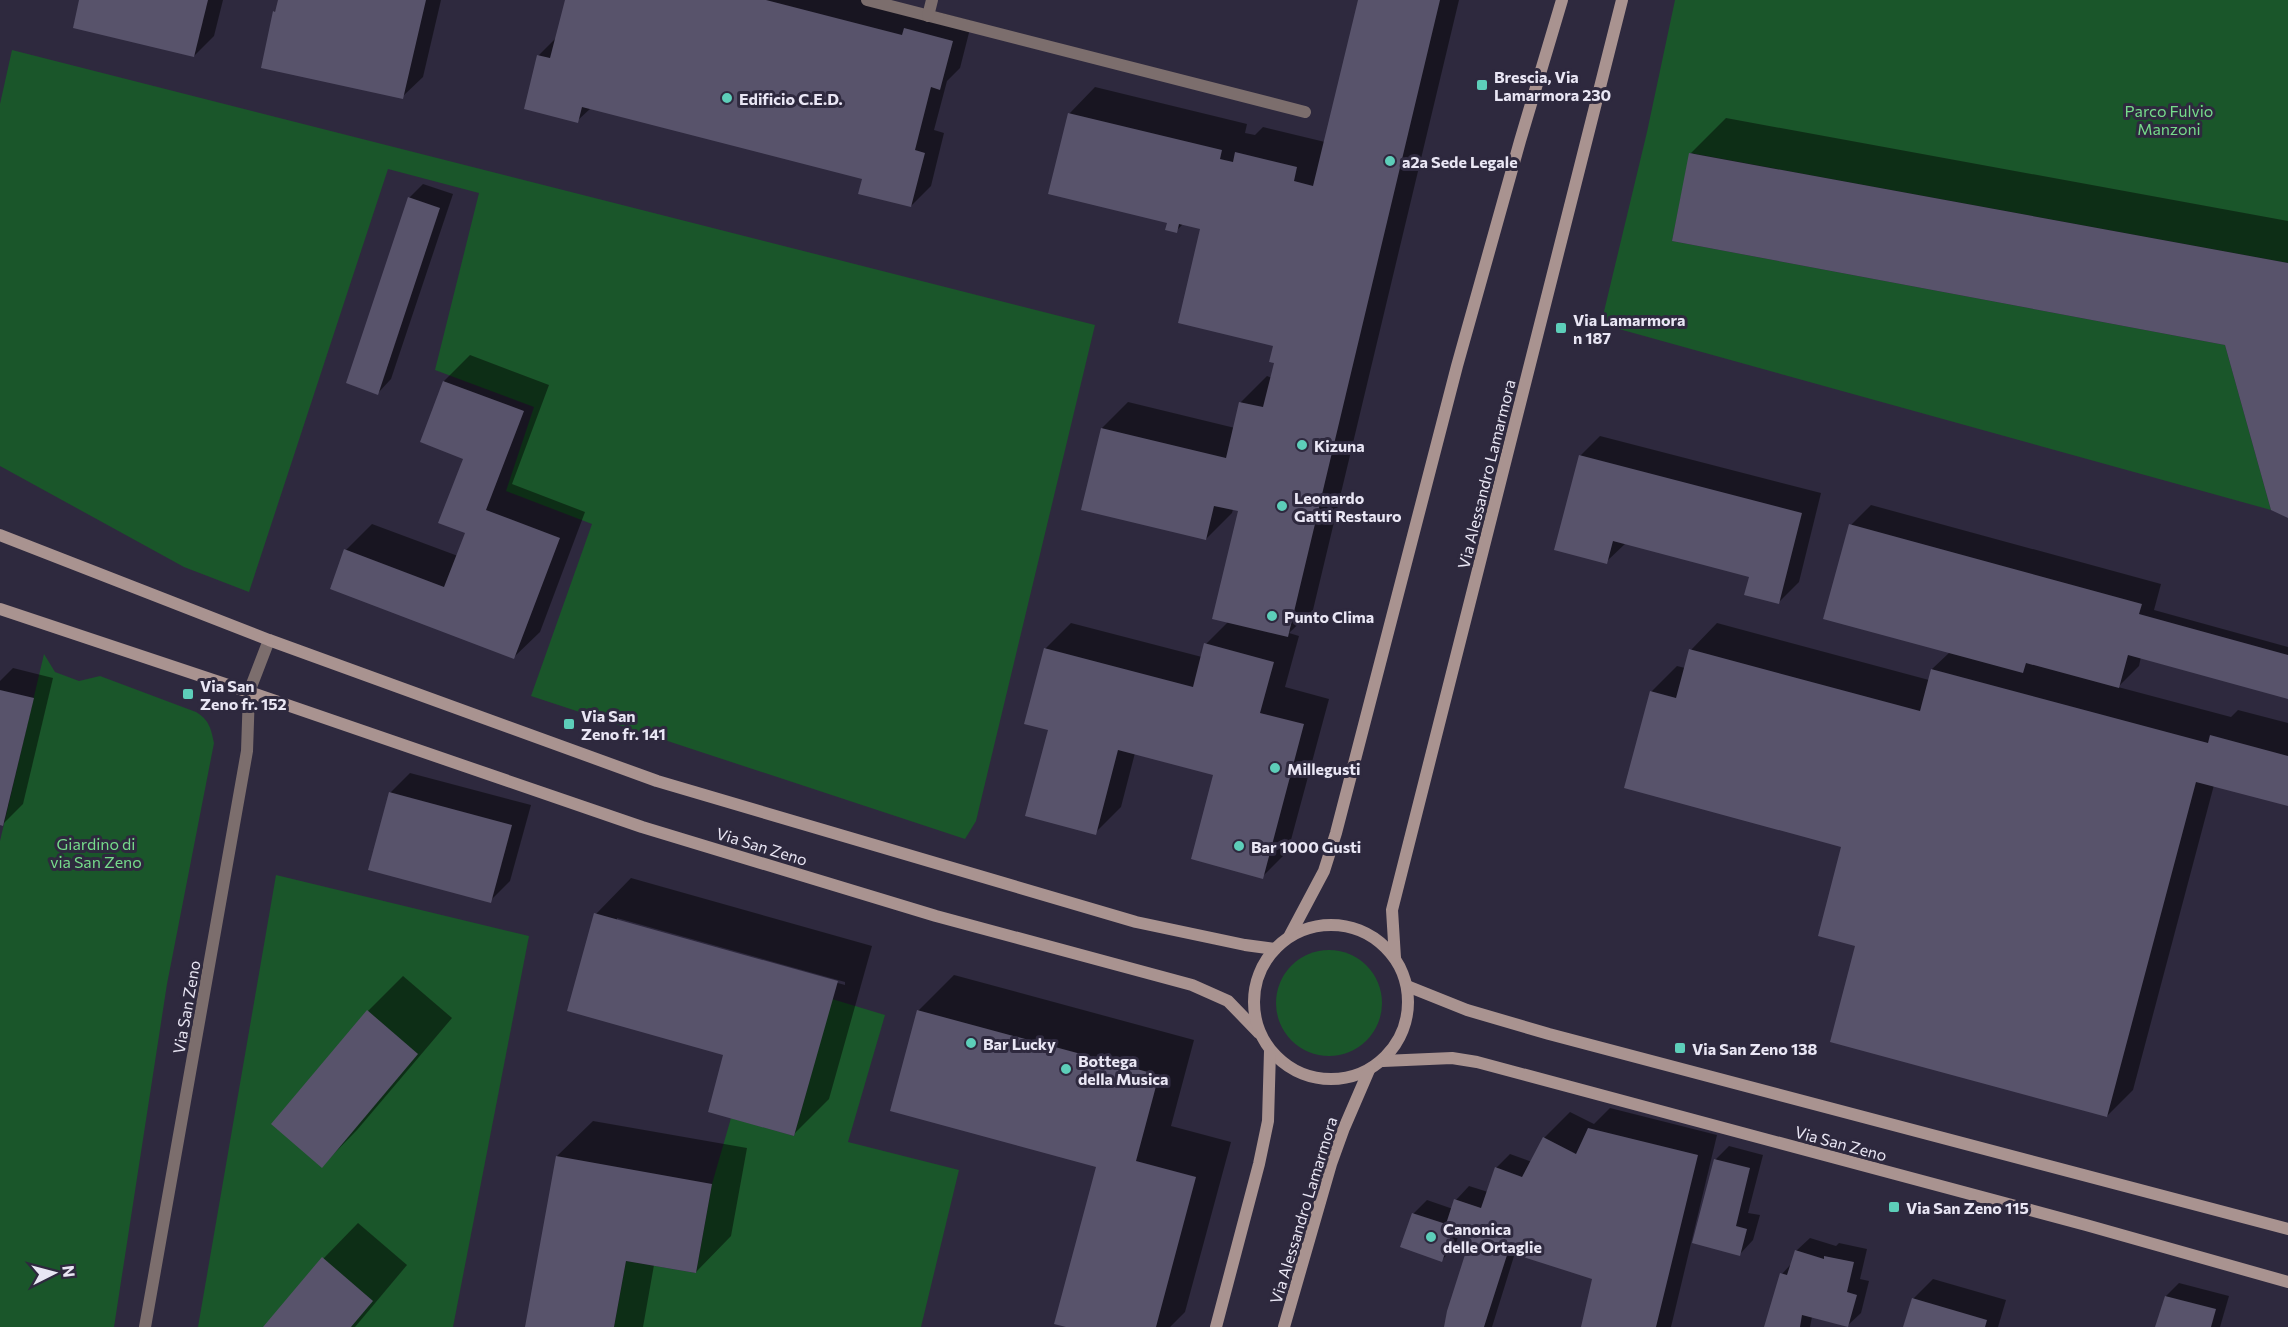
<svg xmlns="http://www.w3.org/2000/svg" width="2288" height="1327" viewBox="0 0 2288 1327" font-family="Commissioner,sans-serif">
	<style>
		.green { fill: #1a562a }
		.shadow { fill: #0007; fill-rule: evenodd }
		.building { fill: #58536b }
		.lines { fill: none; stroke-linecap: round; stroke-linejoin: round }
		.lane { stroke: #7c6e6d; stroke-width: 12 }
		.street { stroke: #7c6e6d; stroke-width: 12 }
		.secondary { stroke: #a99390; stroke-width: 12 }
		.poi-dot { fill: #5dceb9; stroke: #2e293e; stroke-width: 2 }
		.labels { text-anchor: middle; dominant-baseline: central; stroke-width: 6; stroke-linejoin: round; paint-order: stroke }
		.poi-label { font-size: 16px; font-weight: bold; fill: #e9e6f4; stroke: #2e293e; text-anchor: start }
		.park-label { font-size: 16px; fill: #76db8b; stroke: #2e293e }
		.street-label { font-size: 16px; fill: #e9e6f4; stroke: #2e293e }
	</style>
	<rect width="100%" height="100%" fill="#2e293e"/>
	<g class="green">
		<path d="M1675 0H2288V263L1690 153 1672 241 2225 345 2271 510 1601 324 1647 132Z"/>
		<path d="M12 50 1095 325 976 821 965 839 531 696 592 524 506 491 534 407 435 370 479 193 388 169 249 592 184 567 0 466V104Z"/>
		<path d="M44 654 55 672 79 681 100 676 196 712C209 720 211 728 214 743L167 984 114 1327H0V841Z"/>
		<path d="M276 875 529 936 453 1327H198Z"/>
		<circle cx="1329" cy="1003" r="53"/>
		<path d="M832 999 885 1015 848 1142 959 1170 921 1327H614L626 1261 696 1273 712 1184 731 1118 794 1136Z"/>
	</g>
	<g class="shadow">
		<path d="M81 0H223L214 36 194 56Z"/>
		<path d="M280 0H441L423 77 402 97 275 12Z"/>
		<path d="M566 0H863L926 9 972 21 960 68 947 81 934 130 944 133 931 186 911 206 864 178 591 108 577 121 538 56 556 38Z"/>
		<path d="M1359 0H1459L1313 610 1289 633 1299 636 1285 687 1329 699 1288 851 1262 877 1215 774 1135 753 1121 807 1095 833 1049 729 1045 649 1071 623 1202 657 1206 644 1228 622 1240 510 1233 509 1232 513 1206 539 1102 428 1128 402 1235 428 1241 402 1267 376 1272 378 1276 362 1274 345 1202 228 1184 223 1176 231 1069 114 1095 87 1247 124 1245 133 1255 135 1263 127 1325 142Z"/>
		<path d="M1726 118 2288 221V516L2226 344 1691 153Z"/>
		<path d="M423 184 453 194 391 379 378 393 409 198Z"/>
		<path d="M470 355 549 385 512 484 585 512 540 632 513 658 346 550 372 524 458 556 467 532 465 458 421 442 444 381Z"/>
		<path d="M1600 436 1821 493 1799 582 1779 602 1751 576 1626 543 1606 562 1580 456Z"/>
		<path d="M1871 505 2161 584 2154 610 2288 647V697L2141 657 2139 666 2118 687 2231 717 2238 710 2288 723V805L2214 785 2133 1090 2107 1116 1857 945 1843 846 1651 692 1677 666 1685 668 1691 650 1717 623 1929 680 1932 669 1950 652 1851 525Z"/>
		<path d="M13 668 53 678 23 804 3 824H0V681Z"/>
		<path d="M410 773 531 805 510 881 490 901 390 793Z"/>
		<path d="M631 878 872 946 829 1099 794 1134 725 1054 596 914ZM617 918 845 982V985L617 921Z"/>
		<path d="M954 975 1194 1040 1171 1126 1231 1142 1185 1312 1170 1327H1072L1098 1166 918 1011Z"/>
		<path d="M403 976 452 1018 357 1130 322 1166 368 1011Z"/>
		<path d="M1610 1108 1717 1135 1671 1327H1583L1594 1278 1515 1253 1492 1327H1446L1472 1238 1459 1234 1455 1246 1442 1260 1413 1214 1427 1200 1453 1209 1456 1200 1469 1186 1488 1192 1496 1168 1510 1154 1532 1162 1544 1138 1570 1112 1594 1124Z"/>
		<path d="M593 1121 747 1148 731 1236 696 1272 654 1265 643 1327H527L557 1156Z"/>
		<path d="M1729 1146 1763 1155 1748 1213 1760 1215 1753 1240 1740 1254 1715 1160Z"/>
		<path d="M358 1223 407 1265 355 1327H265L323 1259Z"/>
		<path d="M1810 1238 1836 1246 1839 1243 1867 1249 1860 1279 1869 1281 1861 1313 1847 1326 1812 1317 1810 1327H1766L1782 1274 1792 1263 1796 1251Z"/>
		<path d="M1933 1279 2006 1300 1998 1327H1905L1913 1299Z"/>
		<path d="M2179 1283 2229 1296 2220 1327H2157L2166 1296Z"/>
	</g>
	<g class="building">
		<path d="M79 0H208L194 57 73 28Z"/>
		<path d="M278 0H426L403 99 261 68 273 11 275 12Z"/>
		<path d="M565 0H766L902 35 904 28 953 41 940 90 931 87 915 150 925 153 911 207 858 194 862 179 582 107 578 123 524 109 537 55 550 58Z"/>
		<path d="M1358 0H1440L1288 637 1212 619 1238 511 1214 506 1206 540 1081 510 1101 428 1226 458 1239 402 1263 407 1274 363 1269 362 1273 346 1178 323 1200 229 1179 224 1177 233 1165 230 1167 223 1048 194 1068 113 1222 150 1220 159 1233 162 1235 152 1297 167 1294 181 1313 186Z"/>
		<path d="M1689 153 2288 263V518L2271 510 2225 345 1672 241Z"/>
		<path d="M408 197 440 208 378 395 346 383Z"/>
		<path d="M443 381 524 411 486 510 560 538 514 659 330 589 344 549 444 587 465 533 438 523 463 459 420 442Z"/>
		<path d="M1579 455 1802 513 1779 604 1744 595 1749 577 1613 541 1607 564 1554 550Z"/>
		<path d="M1849 524 2142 604 2139 614 2288 655V699L2128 655 2119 688 2026 663 2023 673 1823 619Z"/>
		<path d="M1204 643 1274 662 1260 713 1304 724 1263 879 1191 859 1213 775 1118 750 1096 835 1025 816 1048 730 1024 724 1044 648 1193 687Z"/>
		<path d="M1689 649 1920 711 1931 669 2208 743 2210 735 2288 756V806L2196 782 2107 1117 1830 1042 1855 946 1818 936 1841 847 1624 788 1650 691 1676 698Z"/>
		<path d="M0 690 34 698 3 826 0 825Z"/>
		<path d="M389 792 512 825 491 903 368 870Z"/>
		<path d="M594 913 838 981 794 1136 708 1112 723 1055 567 1011Z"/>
		<path d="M367 1010 418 1054 322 1168 271 1124Z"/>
		<path d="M917 1010 1159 1075 1136 1161 1196 1177 1156 1327H1066L1054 1324 1096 1167 890 1111Z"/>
		<path d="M1588 1128 1698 1155 1656 1327H1581L1592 1279 1508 1252 1484 1327H1444L1447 1311 1470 1239 1452 1233 1442 1262 1400 1247 1412 1213 1446 1224 1454 1199 1481 1208 1495 1167 1522 1177 1543 1137 1576 1154Z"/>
		<path d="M556 1156 712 1184 696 1273 626 1261 614 1327H525Z"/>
		<path d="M1714 1159 1750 1168 1736 1226 1747 1229 1740 1256 1692 1243Z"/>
		<path d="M1795 1250 1824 1259V1256L1854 1262 1847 1292 1857 1295 1848 1327 1802 1315 1800 1327H1764L1780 1273 1787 1275Z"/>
		<path d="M322 1257 373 1301 351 1327H263Z"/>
		<path d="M2165 1296 2216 1309 2211 1327H2155Z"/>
		<path d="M1912 1298 1987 1320 1985 1327H1903Z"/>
	</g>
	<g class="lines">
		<g class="lane">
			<path d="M867 0 1305 112"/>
			<path d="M928 16 932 0"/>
		</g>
		<path class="street" d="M145 1327 247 751 249 692 269 640"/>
		<g class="secondary">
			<path d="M0 535 269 640 657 781 1136 922 1245 945 1275 949"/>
			<path d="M0 609 249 692 642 827 936 916 1192 985 1228 1001 1259 1033"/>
			<circle cx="1331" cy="1002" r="77"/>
			<path d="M1290 935 1324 871 1336 833 1457 366 1520 141 1562 0"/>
			<path d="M1395 958 1392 910 1622 0"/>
			<path d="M1407 986 1467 1010 1549 1034 2288 1229"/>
			<path d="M1383 1061 1452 1058 1477 1062 2086 1225 2288 1282"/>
			<path d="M1216 1327 1259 1164 1268 1121 1270 1051"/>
			<path d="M1284 1327 1331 1164 1344 1128 1369 1070"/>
		</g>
	</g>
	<g class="poi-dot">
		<rect x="1476" y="79" width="12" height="12" rx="3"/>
		<circle cx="727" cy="98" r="6"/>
		<circle cx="1390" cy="161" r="6"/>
		<rect x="1555" y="322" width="12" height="12" rx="3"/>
		<circle cx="1302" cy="445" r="6"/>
		<circle cx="1282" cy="506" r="6"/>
		<circle cx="1272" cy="616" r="6"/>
		<rect x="182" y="688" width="12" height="12" rx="3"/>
		<rect x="563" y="718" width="12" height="12" rx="3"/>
		<circle cx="1275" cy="768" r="6"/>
		<circle cx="1239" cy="846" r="6"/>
		<circle cx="971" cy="1043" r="6"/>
		<rect x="1674" y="1042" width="12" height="12" rx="3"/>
		<circle cx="1066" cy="1069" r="6"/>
		<rect x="1888" y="1201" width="12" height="12" rx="3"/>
		<circle cx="1431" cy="1237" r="6"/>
	</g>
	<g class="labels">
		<g class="poi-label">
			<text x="1494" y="76">Brescia, Via<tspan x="1494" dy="18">Lamarmora 230</tspan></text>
			<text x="739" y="98">Edificio C.E.D.</text>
			<text x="1402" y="161">a2a Sede Legale</text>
			<text x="1573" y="319">Via Lamarmora<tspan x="1573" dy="18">n 187</tspan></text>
			<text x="1314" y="445">Kizuna</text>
			<text x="1294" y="497">Leonardo<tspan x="1294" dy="18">Gatti Restauro</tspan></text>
			<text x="1284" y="616">Punto Clima</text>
			<text x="200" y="685">Via San<tspan x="200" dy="18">Zeno fr. 152</tspan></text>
			<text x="581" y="715">Via San<tspan x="581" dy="18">Zeno fr. 141</tspan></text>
			<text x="1287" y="768">Millegusti</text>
			<text x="1251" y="846">Bar 1000 Gusti</text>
			<text x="983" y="1043">Bar Lucky</text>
			<text x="1692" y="1048">Via San Zeno 138</text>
			<text x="1078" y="1060">Bottega<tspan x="1078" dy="18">della Musica</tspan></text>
			<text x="1906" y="1207">Via San Zeno 115</text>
			<text x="1443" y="1228">Canonica<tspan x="1443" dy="18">delle Ortaglie</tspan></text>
		</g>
		<g class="park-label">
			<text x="2169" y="110">Parco Fulvio<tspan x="2169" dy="18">Manzoni</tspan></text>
			<text x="96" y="843">Giardino di<tspan x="96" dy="18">via San Zeno</tspan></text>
		</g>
		<g class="street-label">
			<text transform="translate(1486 474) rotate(-76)">Via Alessandro Lamarmora</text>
			<text transform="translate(762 846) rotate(17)">Via San Zeno</text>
			<text transform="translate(186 1007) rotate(-80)">Via San Zeno</text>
			<text transform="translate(1841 1143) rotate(15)">Via San Zeno</text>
			<text transform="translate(1303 1210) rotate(-73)">Via Alessandro Lamarmora</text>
		</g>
	</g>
	<g transform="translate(54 1273) rotate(84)" stroke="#2e293e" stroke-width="4.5" paint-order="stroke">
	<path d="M0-4.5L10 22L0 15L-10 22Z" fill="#e9e6f4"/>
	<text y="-9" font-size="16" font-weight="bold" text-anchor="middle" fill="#e9e6f4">N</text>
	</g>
</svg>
